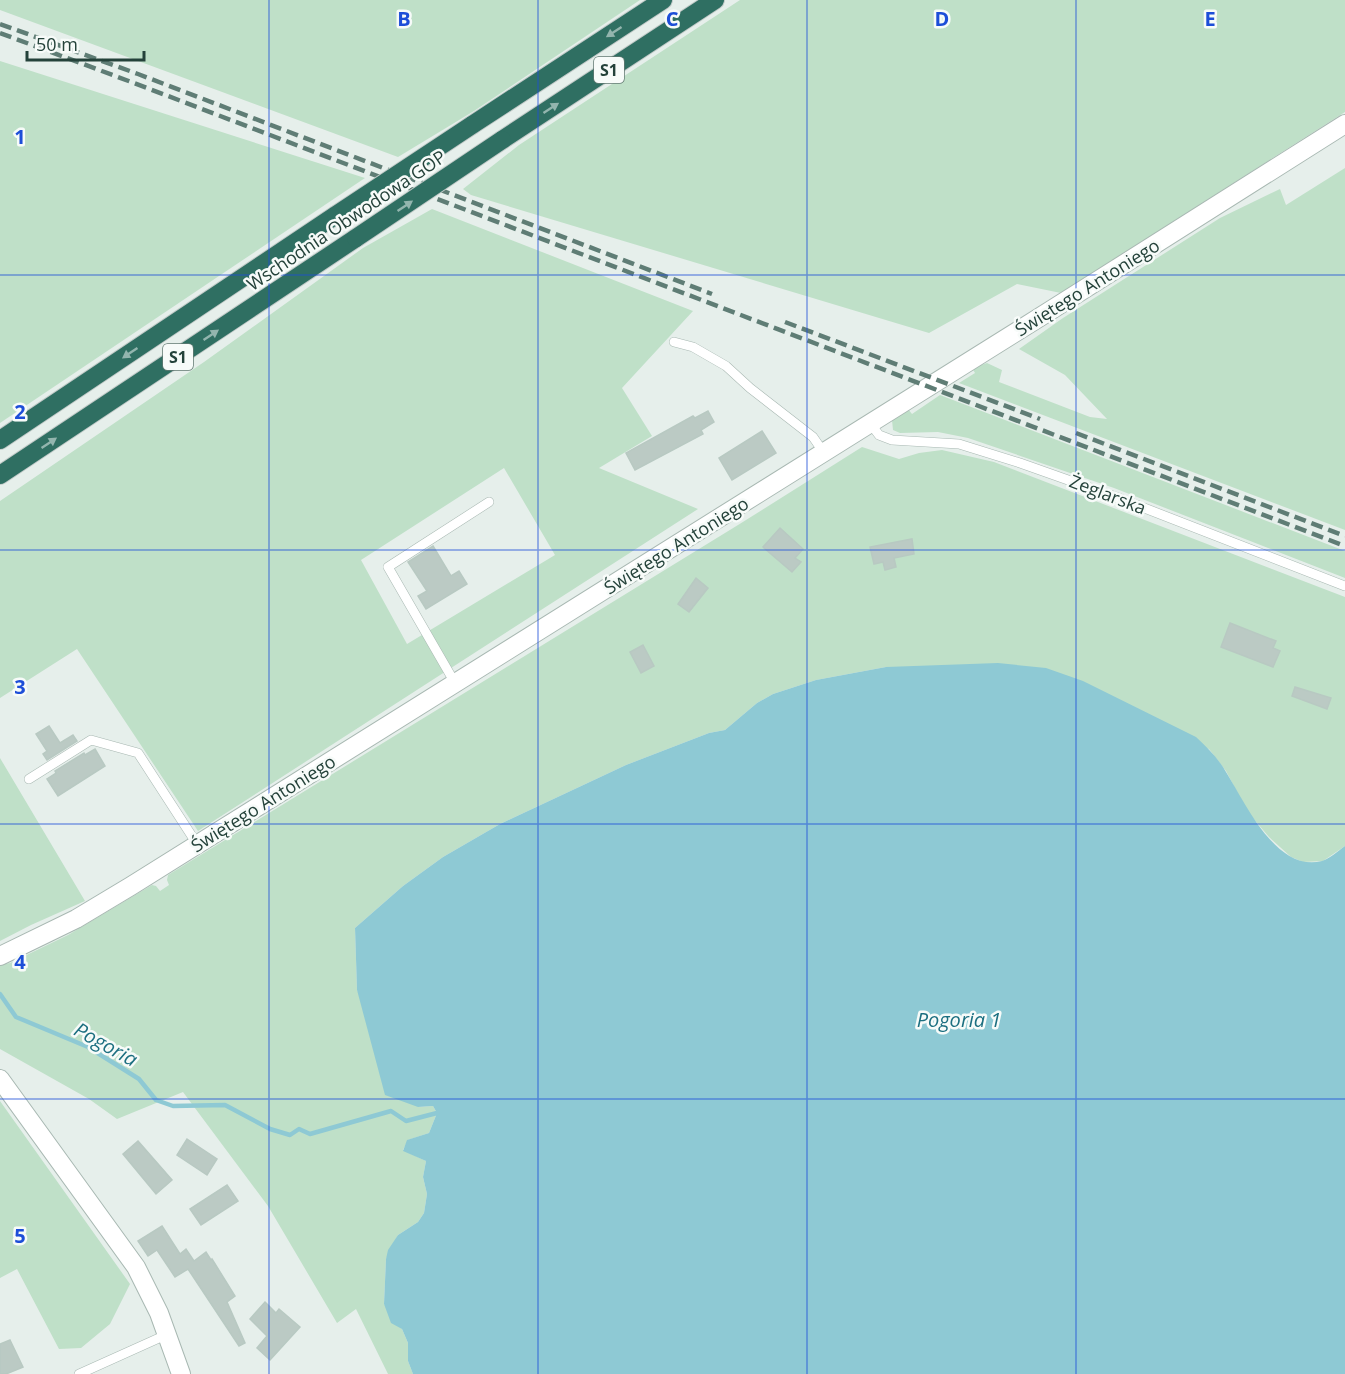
<svg xmlns="http://www.w3.org/2000/svg" width="1345" height="1374" viewBox="0 0 1345 1374" font-family="'Open Sans',sans-serif">
	<style>
		.green { fill: #bfe0c8; fill-rule: evenodd }
		.water { fill: #8ec9d4 }
		.lines { fill: none; stroke-linecap: round; stroke-linejoin: round }
		.stream { stroke: #8ec9d4; stroke-width: 4.5 }
		.building { fill: #bbcac4; stroke: #b8c9c2; stroke-width: 1.5 }
		.service-casing { stroke: #a8b8b2; stroke-width: 10 }
		.minor-casing { stroke: #a8b8b2; stroke-width: 20 }
		.tertiary-casing { stroke: #a8b8b2; stroke-width: 20 }
		.motorway-casing { stroke: #c2cac8; stroke-width: 20 }
		.service { stroke: #fff; stroke-width: 9 }
		.minor { stroke: #fff; stroke-width: 18 }
		.tertiary { stroke: #fff; stroke-width: 18 }
		.motorway { stroke: #2f6f62; stroke-width: 18 }
		.rail { stroke: #5f7d75; stroke-width: 4.5; stroke-dasharray: 12 6; stroke-linecap: butt }
		.motorway-bridge-casing { stroke: #c2cac8; stroke-width: 20; stroke-linecap: butt }
		.motorway-bridge { stroke: #2f6f62; stroke-width: 18 }
		.oneway { fill: #93b5ae }
		.grid { fill: none; stroke: #1d4ed8; stroke-width: 1.5; stroke-opacity: 0.55 }
		.labels { text-anchor: middle; dominant-baseline: central; stroke-width: 5; stroke-linejoin: round; paint-order: stroke }
		.shield { fill: #f7fbf9; stroke: #637a73; stroke-width: 1.5 }
		.shield-label { font-size: 16px; font-weight: bold; fill: #24423a }
		.street-label { font-size: 18px; fill: #24423a; stroke: #f7fbf9 }
		.water-label { font-size: 20px; font-style: italic; fill: #1c6f80; stroke: #f7fbf9 }
		.grid-label { font-size: 20px; text-anchor: middle; font-weight: bold; fill: #1d4ed8; stroke: #f7fbf9; stroke-width: 5; stroke-linejoin: round; paint-order: stroke }
	</style>
	<rect width="100%" height="100%" fill="#e6efeb"/>
	<g class="green">
		<path d="M0 0H640L474 111 398 157 0 10Z"/>
		<path d="M740 0H1345V112L1061 293 1017 284 929 333 471 195 463 189 519 145Z"/>
		<path d="M0 61 365 178 0 423Z"/>
		<path d="M1345 168V530L959 383 975 373 972 368 987 363 1002 370 999 382 1090 417 1107 419 1065 375 1019 349 1063 318 1220 218 1280 189 1286 205Z"/>
		<path d="M432 209 693 311 622 388 652 436 599 468 698 509 198 831 77 649 0 698V501L204 362 363 248ZM504 468 555 555 407 644 361 560Z"/>
		<path d="M940 395 1345 551V578L1114 488 968 438 938 432 900 433 893 430 892 420 908 409 912 414Z"/>
		<path d="M862 447 899 459 919 453 942 450 994 462 1345 597V846L1323 861 1303 862 1291 857 1269 837 1247 811 1226 771 1209 749 886 667 816 680 773 694 757 703 725 730 709 733 626 765 500 824 443 857 403 886 355 928 357 990 418 1107 433 1106 437 1113 429 1133 408 1140 403 1150 426 1161 423 1177 427 1194 424 1213 418 1222 398 1235 386 1259 384 1304 402 1329 408 1343V1361L413 1374H388L356 1309 337 1323 268 1206 183 1092 117 1119 89 1099 0 1049V965L10 963 68 935 152 885 156 886 160 891 169 885 167 880 168 875 738 525Z"/>
		<path d="M0 758 85 901 31 925 0 941Z"/>
		<path d="M0 1101 130 1284 110 1324 81 1348 59 1349 17 1269 0 1278Z"/>
	</g>
	<path class="water" d="M998 663 1046 668 1083 681 1196 737C1207 747 1218 758 1226 772 1245 802 1276 873 1322 861 1329 859 1338 851 1345 846V1374H413L408 1361V1343L402 1329 391 1323 384 1304 386 1259 388 1250 398 1235 418 1222 424 1213 427 1194 423 1177 426 1161 403 1151 407 1140 429 1133 437 1113 433 1106 418 1107 385 1095 357 990 355 928 403 886 443 857 500 824 626 765 709 733 725 730 757 703 773 694 816 680 886 667Z"/>
	<g class="lines">
		<path class="stream" d="M0 994 16 1017 88 1047 139 1079 156 1100 173 1106 225 1105 270 1129 290 1135 299 1129 310 1134 391 1111 406 1121 437 1113"/>
	</g>
	<g class="building">
		<path d="M708 411 714 422 701 430 703 434 635 470 626 453 693 416 695 418Z"/>
		<path d="M762 431 776 453 732 480 719 458Z"/>
		<path d="M780 528 803 549 795 558 801 562 792 572 763 547Z"/>
		<path d="M912 539 914 554 894 558 896 567 885 570 883 562 874 564 870 547Z"/>
		<path d="M433 546 451 576 459 571 467 584 426 609 418 596 427 591 408 562Z"/>
		<path d="M696 578 708 588 689 612 678 604Z"/>
		<path d="M1230 623 1276 641 1273 648 1280 651 1273 667 1221 647Z"/>
		<path d="M643 645 654 666 641 673 630 652Z"/>
		<path d="M1295 687 1331 698 1327 709 1292 696Z"/>
		<path d="M49 726 60 743 73 735 77 741 47 760 43 754 47 751 36 734Z"/>
		<path d="M95 749 105 766 58 796 47 779 56 773 55 771 84 753 85 755Z"/>
		<path d="M187 1139 217 1159 207 1175 177 1155Z"/>
		<path d="M138 1141 172 1180 156 1194 123 1154Z"/>
		<path d="M227 1185 238 1201 201 1225 190 1209Z"/>
		<path d="M162 1226 180 1254 186 1249 194 1261 206 1252 211 1260 212 1259 235 1296 227 1302 245 1343 239 1346 188 1269 175 1277 157 1250 148 1256 138 1241Z"/>
		<path d="M265 1302 276 1313 279 1309 300 1327 270 1360 257 1348 267 1336 250 1319Z"/>
		<path d="M10 1340 23 1367 6 1374H0V1344Z"/>
	</g>
	<g class="lines">
		<g class="service-casing">
			<g id="service">
				<path d="M674 342 693 347 726 366 750 388 813 437 824 453"/>
				<path d="M870 423 879 435 892 440 959 444 1020 463 1116 497 1345 586"/>
				<path d="M455 683 388 567 489 502"/>
				<path d="M29 779 91 740 138 753 197 844"/>
				<path d="M79 1374 168 1334"/>
			</g>
		</g>
		<g class="minor-casing">
			<path id="minor" d="M0 1079 136 1267 159 1313 181 1374"/>
		</g>
		<g class="tertiary-casing">
			<path id="tertiary" d="M0 956 76 919 131 886 1048 312 1345 124"/>
		</g>
		<g class="motorway-casing">
			<g id="motorway">
				<path d="M472 125 663 0"/>
				<path d="M502 140 715 0"/>
				<path d="M0 440 336 215"/>
				<path d="M0 475 356 238"/>
			</g>
		</g>
		<use href="#service" class="service"/>
		<use href="#minor" class="minor"/>
		<use href="#tertiary" class="tertiary"/>
		<use href="#motorway" class="motorway"/>
		<g class="rail">
			<path d="M0 24 138 74 712 294"/>
			<path d="M0 33 134 83 1345 546"/>
			<path d="M785 322 1040 419"/>
			<path d="M1076 433 1345 536"/>
		</g>
		<g class="motorway-bridge-casing">
			<g id="motorway-bridge">
				<path d="M336 215 472 125"/>
				<path d="M356 238 502 140"/>
			</g>
		</g>
		<use href="#motorway-bridge" class="motorway-bridge"/>
	</g>
	<defs><path id="oneway-solid" d="M-6-.8H1V-3.2L6.5 0L1 3.2V.8H-6Z" transform="scale(1.5)"/></defs>
	<g class="oneway">
		<use href="#oneway-solid" transform="translate(614 32) rotate(147)"/>
		<use href="#oneway-solid" transform="translate(551 108) rotate(-33)"/>
		<use href="#oneway-solid" transform="translate(405 206) rotate(-34)"/>
		<use href="#oneway-solid" transform="translate(211 335) rotate(-34)"/>
		<use href="#oneway-solid" transform="translate(130 353) rotate(146)"/>
		<use href="#oneway-solid" transform="translate(49 443) rotate(-34)"/>
	</g>
	<path class="grid" d="M269 0V1374M538 0V1374M807 0V1374M1076 0V1374M0 275H1345M0 550H1345M0 824H1345M0 1099H1345"/>
	<g class="labels">
		<g class="shield">
			<rect x="594" y="57" width="30" height="26" rx="4.5"/>
			<rect x="163" y="344" width="30" height="26" rx="4.5"/>
		</g>
		<g class="shield-label">
			<text x="609" y="70">S1</text>
			<text x="178" y="357">S1</text>
		</g>
		<g class="street-label">
			<text transform="translate(346 220) rotate(-34)">Wschodnia Obwodowa GOP</text>
			<text transform="translate(1087 287) rotate(-32)">Świętego Antoniego</text>
			<text transform="translate(1108 494) rotate(21)">Żeglarska</text>
			<text transform="translate(676 545) rotate(-32)">Świętego Antoniego</text>
			<text transform="translate(263 803) rotate(-32)">Świętego Antoniego</text>
		</g>
		<g class="water-label">
			<text x="959" y="1019">Pogoria 1</text>
			<text transform="translate(106 1044) rotate(29)">Pogoria</text>
		</g>
	</g>
	<g class="grid-label">
		<text x="404" y="26">B</text>
		<text x="672" y="26">C</text>
		<text x="942" y="26">D</text>
		<text x="1210" y="26">E</text>
		<text x="20" y="144">1</text>
		<text x="20" y="419">2</text>
		<text x="20" y="694">3</text>
		<text x="20" y="969">4</text>
		<text x="20" y="1243">5</text>
	</g>
	<path d="M27 51v9h117v-9" fill="none" stroke="#24423a" stroke-width="3"/>
	<text x="36" y="51" font-size="18" fill="#24423a" stroke="#f7fbf9" stroke-width="4.5" paint-order="stroke">50 m</text>
</svg>
